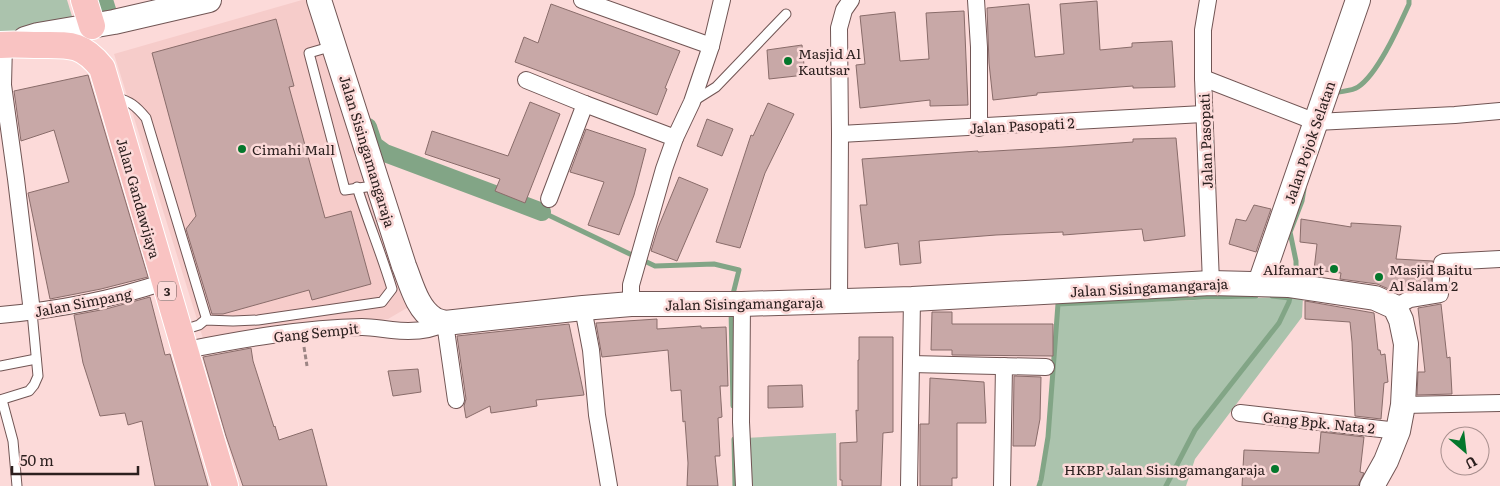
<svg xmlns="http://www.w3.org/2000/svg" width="1500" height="486" viewBox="0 0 1500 486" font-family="Literata,serif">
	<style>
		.built { fill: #f6ccca }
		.green { fill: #abc3ad }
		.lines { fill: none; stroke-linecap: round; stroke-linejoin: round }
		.stream { stroke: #82a586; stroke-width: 5 }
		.canal { stroke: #82a586; stroke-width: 18 }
		.building { fill: #c8a8a7; stroke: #896c6a }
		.lane-casing { stroke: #715554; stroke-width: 11 }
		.street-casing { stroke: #715554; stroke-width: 18 }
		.secondary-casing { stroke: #715554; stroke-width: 26 }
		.primary-casing { stroke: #fff; stroke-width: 28 }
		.path { stroke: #9c8584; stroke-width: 3; stroke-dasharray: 5 2.5; stroke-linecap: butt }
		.lane { stroke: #fff; stroke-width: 9 }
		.street { stroke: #fff; stroke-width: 16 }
		.secondary { stroke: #fff; stroke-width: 24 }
		.primary { stroke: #f9c3c2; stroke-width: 26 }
		.poi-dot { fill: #03772c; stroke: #fcdad9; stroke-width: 2 }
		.labels { text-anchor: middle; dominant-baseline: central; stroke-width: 5; stroke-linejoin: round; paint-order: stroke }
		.shield { fill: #fcdad9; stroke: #6a5857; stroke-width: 1 }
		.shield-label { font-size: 12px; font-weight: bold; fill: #2c201f }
		.poi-label { font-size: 14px; fill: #2c201f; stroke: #fcdad9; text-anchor: start }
		.street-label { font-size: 14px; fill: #2c201f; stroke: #fcdad9 }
	</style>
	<rect width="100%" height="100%" fill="#fcdad9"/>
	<path class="built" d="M302 0H307L385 243 412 305 388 319 206 348 114 54Z"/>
	<g class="green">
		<path d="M0 0H67L75 26 0 35Z"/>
		<path d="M1303 296 1302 317 1195 459 1186 486H1039L1041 480 1048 437 1058 305Z"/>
		<path d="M836 433 837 486H747L745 438Z"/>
	</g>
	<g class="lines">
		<g class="stream">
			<path d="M1335 96V93C1342 91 1352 91 1358 87 1378 74 1399 26 1409 4V0"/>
			<path d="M542 212 655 266 714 264 739 270 732 298"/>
			<path d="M1296 266V261L1290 232 1302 201 1304 189"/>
			<path d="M1272 296 1290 298"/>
			<path d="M731 309 733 406"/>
			<path d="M734 439 735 486"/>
			<path d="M1039 486 1041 480 1048 437 1058 304 1204 297 1256 296"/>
			<path d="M1166 486 1195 430 1279 323 1289 302 1290 297"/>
		</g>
		<g class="canal">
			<path d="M104 0 108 13"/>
			<path d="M368 127 374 145 385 153 542 212"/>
		</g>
	</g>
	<g class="building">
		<path d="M1097 1 1100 50 1132 47V43L1172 41 1175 87 1133 88V86L1037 93V95L993 100 989 63 987 8 1029 4 1035 57 1064 54 1060 4Z"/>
		<path d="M551 4 680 51 665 88 667 89 657 115 515 62 524 37 538 43Z"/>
		<path d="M964 11 968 105 930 106V100L860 108 856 65 865 64 860 16 895 12 900 61 929 59 926 13Z"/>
		<path d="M276 19 294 86 289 87 325 218 351 211 371 284 312 300 309 290 223 314H212L186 229 196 216 152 53Z"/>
		<path d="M802 45 805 75 769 79 767 50Z"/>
		<path d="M88 75 148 277 101 289 50 299 28 193 69 182 54 130 21 141 14 91Z"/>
		<path d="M530 102 560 114 525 203 495 191 500 179 425 154 432 131 508 156Z"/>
		<path d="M768 103 794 114 765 173 740 248 716 242 751 135 753 136Z"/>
		<path d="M707 119 733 129 722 156 697 146Z"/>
		<path d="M586 129 646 149 634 195 619 235 588 225 604 182 570 172Z"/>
		<path d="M1176 138 1185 236 1144 241 1142 229 1063 235V232L996 235 919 241 921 263 900 265 898 243 865 248 860 205H867L862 159 978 151V152L1063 147 1133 142V139Z"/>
		<path d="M679 177 708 189 677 261 651 251 658 228Z"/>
		<path d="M1254 205 1271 209 1256 252 1229 244 1236 219 1246 221Z"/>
		<path d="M1301 219 1351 227V223L1401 226 1396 259 1433 261 1431 285 1403 291 1391 290 1377 284 1340 279 1341 273 1314 270 1317 244 1300 242Z"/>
		<path d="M150 297 165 355 170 354 208 486H155L142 421 128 425 125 413 100 416 83 363 74 315 106 309Z"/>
		<path d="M1305 301 1374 313 1378 350H1380L1381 355 1385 354 1388 382 1384 383 1381 419 1355 416 1352 342 1350 322 1305 319Z"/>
		<path d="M1441 304 1447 358 1450 357 1452 394 1417 395 1418 372H1425L1418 308Z"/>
		<path d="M932 312H952V324H1053V356L952 355V350H931Z"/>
		<path d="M657 319V329L701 326V328L726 327 728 386H720L722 417 718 418 720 456H715L718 486H687L688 463 685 421 683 422 681 390 671 391 668 350 602 357 596 323Z"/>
		<path d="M569 324 584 395 536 400 537 406 491 413 490 406 466 418 464 406 466 399 457 336Z"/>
		<path d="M859 337H893V432L883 433 881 486H842V480H840V443L857 442 856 410 858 411V360H859Z"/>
		<path d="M251 348 253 361 274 427 275 426 279 440 312 429 327 486H243L226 436 203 357Z"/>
		<path d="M418 369 421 392 393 396 388 371Z"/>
		<path d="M1014 376 1041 377 1040 419 1035 446H1013Z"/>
		<path d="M930 378 984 382 986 423H957V478H952V486H920V424H929Z"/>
		<path d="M802 385 803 407 768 408V386Z"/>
		<path d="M1321 432 1364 437 1360 472 1364 473 1358 486H1242L1244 450 1319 453Z"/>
	</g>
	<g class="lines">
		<g class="lane-casing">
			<g id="lane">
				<path d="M333 46 309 53 345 190 366 187 376 183"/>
				<path d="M115 97C130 101 136 106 146 118L206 317 205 320"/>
				<path d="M692 102 716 87 786 14"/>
				<path d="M183 330 199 325 205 320 233 321 258 320 382 302 392 289C382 255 368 222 357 187"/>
				<path d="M0 366 36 359"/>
				<path d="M0 400 29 391 34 385 38 376 32 312"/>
				<path d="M2 400 13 441 17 486"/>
			</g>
		</g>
		<g class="street-casing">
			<g id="street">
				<path d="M582 0 711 46"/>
				<path d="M976 0 979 47V128"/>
				<path d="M1208 0 1203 30V78L1211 283"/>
				<path d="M4 44 3 85 16 179 32 312"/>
				<path d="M1203 78 1316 122 1455 115 1500 111"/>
				<path d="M526 80 585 104 675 138"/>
				<path d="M840 134 1203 114"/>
				<path d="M549 199 585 104"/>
				<path d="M839 301 840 134 839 28 844 10 851 0"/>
				<path d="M631 304V285L664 169 675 138 692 102 711 46 722 0"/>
				<path d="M742 304 741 422 744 486"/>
				<path d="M1395 307 1410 299 1440 294 1442 263 1444 262 1500 259"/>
				<path d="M583 308 591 350 597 415 609 486"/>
				<path d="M0 315C56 310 111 300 164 282"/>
				<path d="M186 350C243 339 303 328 362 327 372 327 382 329 392 330 409 332 430 331 445 323L456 400"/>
				<path d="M911 364 1046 367"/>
				<path d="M1403 405 1500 403"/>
				<path d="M1240 413 1398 431"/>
				<path d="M909 486 912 299"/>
				<path d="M1002 486 1004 366"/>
			</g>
		</g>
		<g class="secondary-casing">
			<g id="secondary">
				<path d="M319 0 404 266C411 283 417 309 434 319 437 321 442 322 445 323L583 308 631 304H742L912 299 1211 283 1288 285 1375 298 1395 307 1401 320 1406 344 1403 405 1398 431 1386 461 1372 486"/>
				<path d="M25 39 38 35 114 22 209 0"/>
				<path d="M1260 283 1358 0"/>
			</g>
		</g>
		<g class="primary-casing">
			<g id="primary">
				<path d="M84 0 92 26"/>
				<path d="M0 45C13 44 26 45 40 45 70 45 82 43 102 68L225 486"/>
			</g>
		</g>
		<path class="path" d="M304 347 307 366"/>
		<use href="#lane" class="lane"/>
		<use href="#street" class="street"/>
		<use href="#secondary" class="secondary"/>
		<use href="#primary" class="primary"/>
	</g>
	<g class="poi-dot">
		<circle cx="788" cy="61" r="5"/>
		<circle cx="242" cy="149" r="5"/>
		<circle cx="1334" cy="269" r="5"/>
		<circle cx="1379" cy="277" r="5"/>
		<circle cx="1275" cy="469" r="5"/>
	</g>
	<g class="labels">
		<rect class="shield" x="158" y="281.5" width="18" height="19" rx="4"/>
		<g class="shield-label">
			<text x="167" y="291">3</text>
		</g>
		<g class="poi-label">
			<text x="798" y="53">Masjid Al<tspan x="798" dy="16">Kautsar</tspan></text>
			<text x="252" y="149">Cimahi Mall</text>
			<text x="1324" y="269" text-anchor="end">Alfamart</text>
			<text x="1389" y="269">Masjid Baitu<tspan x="1389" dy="16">Al Salam 2</tspan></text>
			<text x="1265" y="469" text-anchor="end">HKBP Jalan Sisingamangaraja</text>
		</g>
		<g class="street-label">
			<text transform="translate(1022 125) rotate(-3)">Jalan Pasopati 2</text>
			<text transform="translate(1205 141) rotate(-92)">Jalan Pasopati</text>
			<text transform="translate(1309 142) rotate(-71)">Jalan Pojok Selatan</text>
			<text transform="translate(368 151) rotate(73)">Jalan Sisingamangaraja</text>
			<text transform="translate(139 198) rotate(74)">Jalan Gandawijaya</text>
			<text transform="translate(1149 287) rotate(-3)">Jalan Sisingamangaraja</text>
			<text transform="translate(83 302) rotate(-11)">Jalan Simpang</text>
			<text transform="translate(744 303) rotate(-1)">Jalan Sisingamangaraja</text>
			<text transform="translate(316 332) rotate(-6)">Gang Sempit</text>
			<text transform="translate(1319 422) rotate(6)">Gang Bpk. Nata 2</text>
		</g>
	</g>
	<g transform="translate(1465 451) rotate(152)"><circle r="24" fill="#fcdad9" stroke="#a9908f"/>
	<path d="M0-4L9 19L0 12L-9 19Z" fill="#03772c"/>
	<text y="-8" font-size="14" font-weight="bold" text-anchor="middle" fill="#2c201f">U</text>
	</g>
	<path d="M12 466v8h126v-8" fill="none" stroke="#2c201f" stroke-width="2.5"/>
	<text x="20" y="466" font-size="15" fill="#2c201f" stroke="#fcdad9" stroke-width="4" paint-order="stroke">50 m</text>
</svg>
